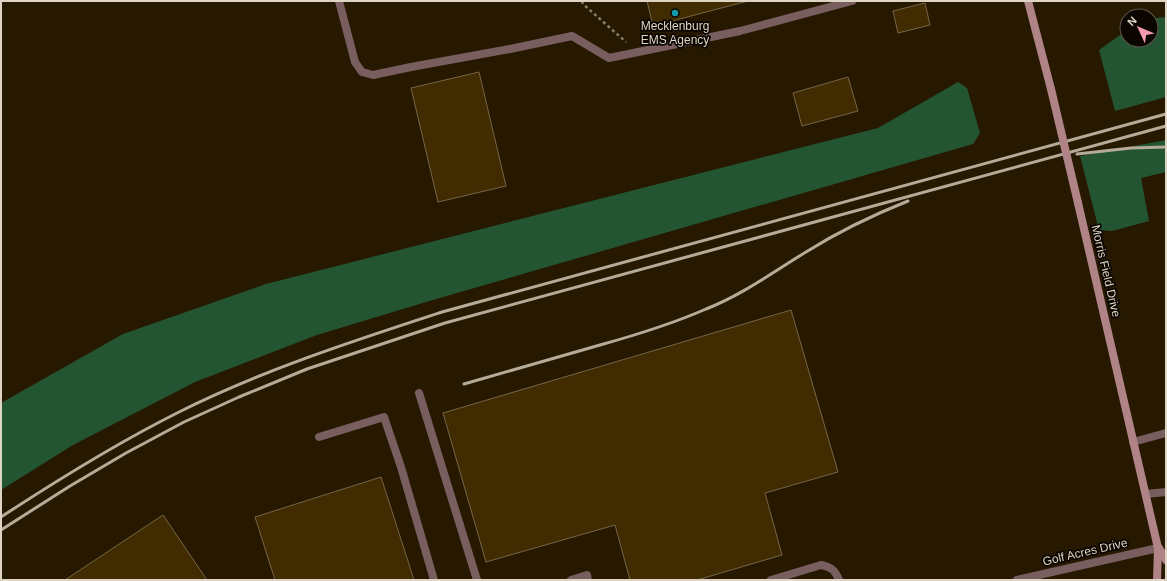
<svg xmlns="http://www.w3.org/2000/svg" width="1167" height="581" viewBox="0 0 1167 581" font-family="Helvetica,sans-serif">
	<style>
		.forest { fill: #235533 }
		.building { fill: #402c00; stroke: #766548 }
		.lines { fill: none; stroke-linecap: round; stroke-linejoin: round }
		.path { stroke: #897e6a; stroke-width: 2.5; stroke-dasharray: 3 3; stroke-linecap: butt }
		.lane { stroke: #795e60; stroke-width: 8 }
		.street { stroke: #795e60; stroke-width: 8 }
		.secondary { stroke: #b08487; stroke-width: 8 }
		.rail { stroke: #b5ab99; stroke-width: 3 }
		.secondary-bridge { stroke: #b08487; stroke-width: 8 }
		.culture-dot { fill: #0f9aa8; stroke: #0b0500; stroke-width: 1.5 }
		.labels { text-anchor: middle; dominant-baseline: central; stroke-width: 3.5; stroke-linejoin: round; paint-order: stroke }
		.poi-label { font-size: 12px; fill: #ddd4c4; stroke: #0b0500 }
		.street-label { font-size: 12px; fill: #ddd4c4; stroke: #0b0500 }
	</style>
	<rect width="100%" height="100%" fill="#271900"/>
	<g class="forest">
		<path d="M1166 17V97L1115 111 1099 50 1127 30V40H1151V20L1157 18Z"/>
		<path d="M958 82 967 88 980 133 973 144 436 299 317 335 195 382 73 445 1 490V403L123 334 266 284 878 128Z"/>
		<path d="M1166 140V172L1141 178 1149 221 1112 231 1099 230 1080 156Z"/>
	</g>
	<g class="building">
		<path d="M647 1H748L653 26Z"/>
		<path d="M925 3 930 25 898 33 893 11Z"/>
		<path d="M479 72 506 186 438 202 411 88Z"/>
		<path d="M848 77 858 111 802 126 793 93Z"/>
		<path d="M791 310 838 472 765 493 782 555 697 580H630L615 525 486 562 443 413Z"/>
		<path d="M381 477 414 580H275L255 517Z"/>
		<path d="M163 515 207 580H65Z"/>
	</g>
	<g class="lines">
		<path class="path" d="M582 1 583 4 626 42"/>
		<g class="lane">
			<path d="M339 1 355 62 362 72 373 75 411 67 510 49 572 36 609 58 740 31 852 1"/>
			<path d="M419 393 477 580"/>
			<path d="M319 437 384 417 401 467 434 580"/>
			<path d="M1133 442 1166 433"/>
			<path d="M1146 494 1166 492"/>
			<path d="M571 580 587 575 588 580"/>
			<path d="M771 580 821 565C831 567 835 570 839 580"/>
		</g>
		<path class="street" d="M1017 580 1158 548"/>
		<g class="secondary">
			<path d="M1028 1 1051 89"/>
			<path d="M1078 203 1158 548 1157 580"/>
			<path d="M1159 548 1166 560"/>
		</g>
		<g class="rail">
			<path d="M1077 154 1131 148 1166 147"/>
			<path d="M464 384C509 371 555 358 600 345 636 335 672 324 706 309 742 295 773 272 806 252 838 232 873 215 908 201"/>
			<path d="M1 517C59 479 117 443 179 412 263 370 353 341 442 312L1166 114"/>
			<path d="M1 530 70 486 126 453 184 422 239 397 307 369 445 323 1166 126"/>
		</g>
		<path class="secondary-bridge" d="M1051 89 1078 203"/>
	</g>
	<circle class="culture-dot" cx="675" cy="13" r="4"/>
	<g class="labels">
		<g class="poi-label">
			<text x="675" y="26">Mecklenburg<tspan x="675" dy="14">EMS Agency</tspan></text>
		</g>
		<g class="street-label">
			<text transform="translate(1106 271) rotate(77)">Morris Field Drive</text>
			<text transform="translate(1085 552) rotate(-13)">Golf Acres Drive</text>
		</g>
	</g>
	<rect width="1167" height="581" fill="none" stroke="#ddd4c4" stroke-width="4"/>
	<g transform="translate(1139 28) rotate(314)"><circle r="19" fill="#0b0500" stroke="#5f584e"/>
	<path d="M0-3L7 15L0 10L-7 15Z" fill="#f39aac"/>
	<text y="-6" font-size="11" font-weight="bold" text-anchor="middle" fill="#ddd4c4">N</text>
	</g>
</svg>
